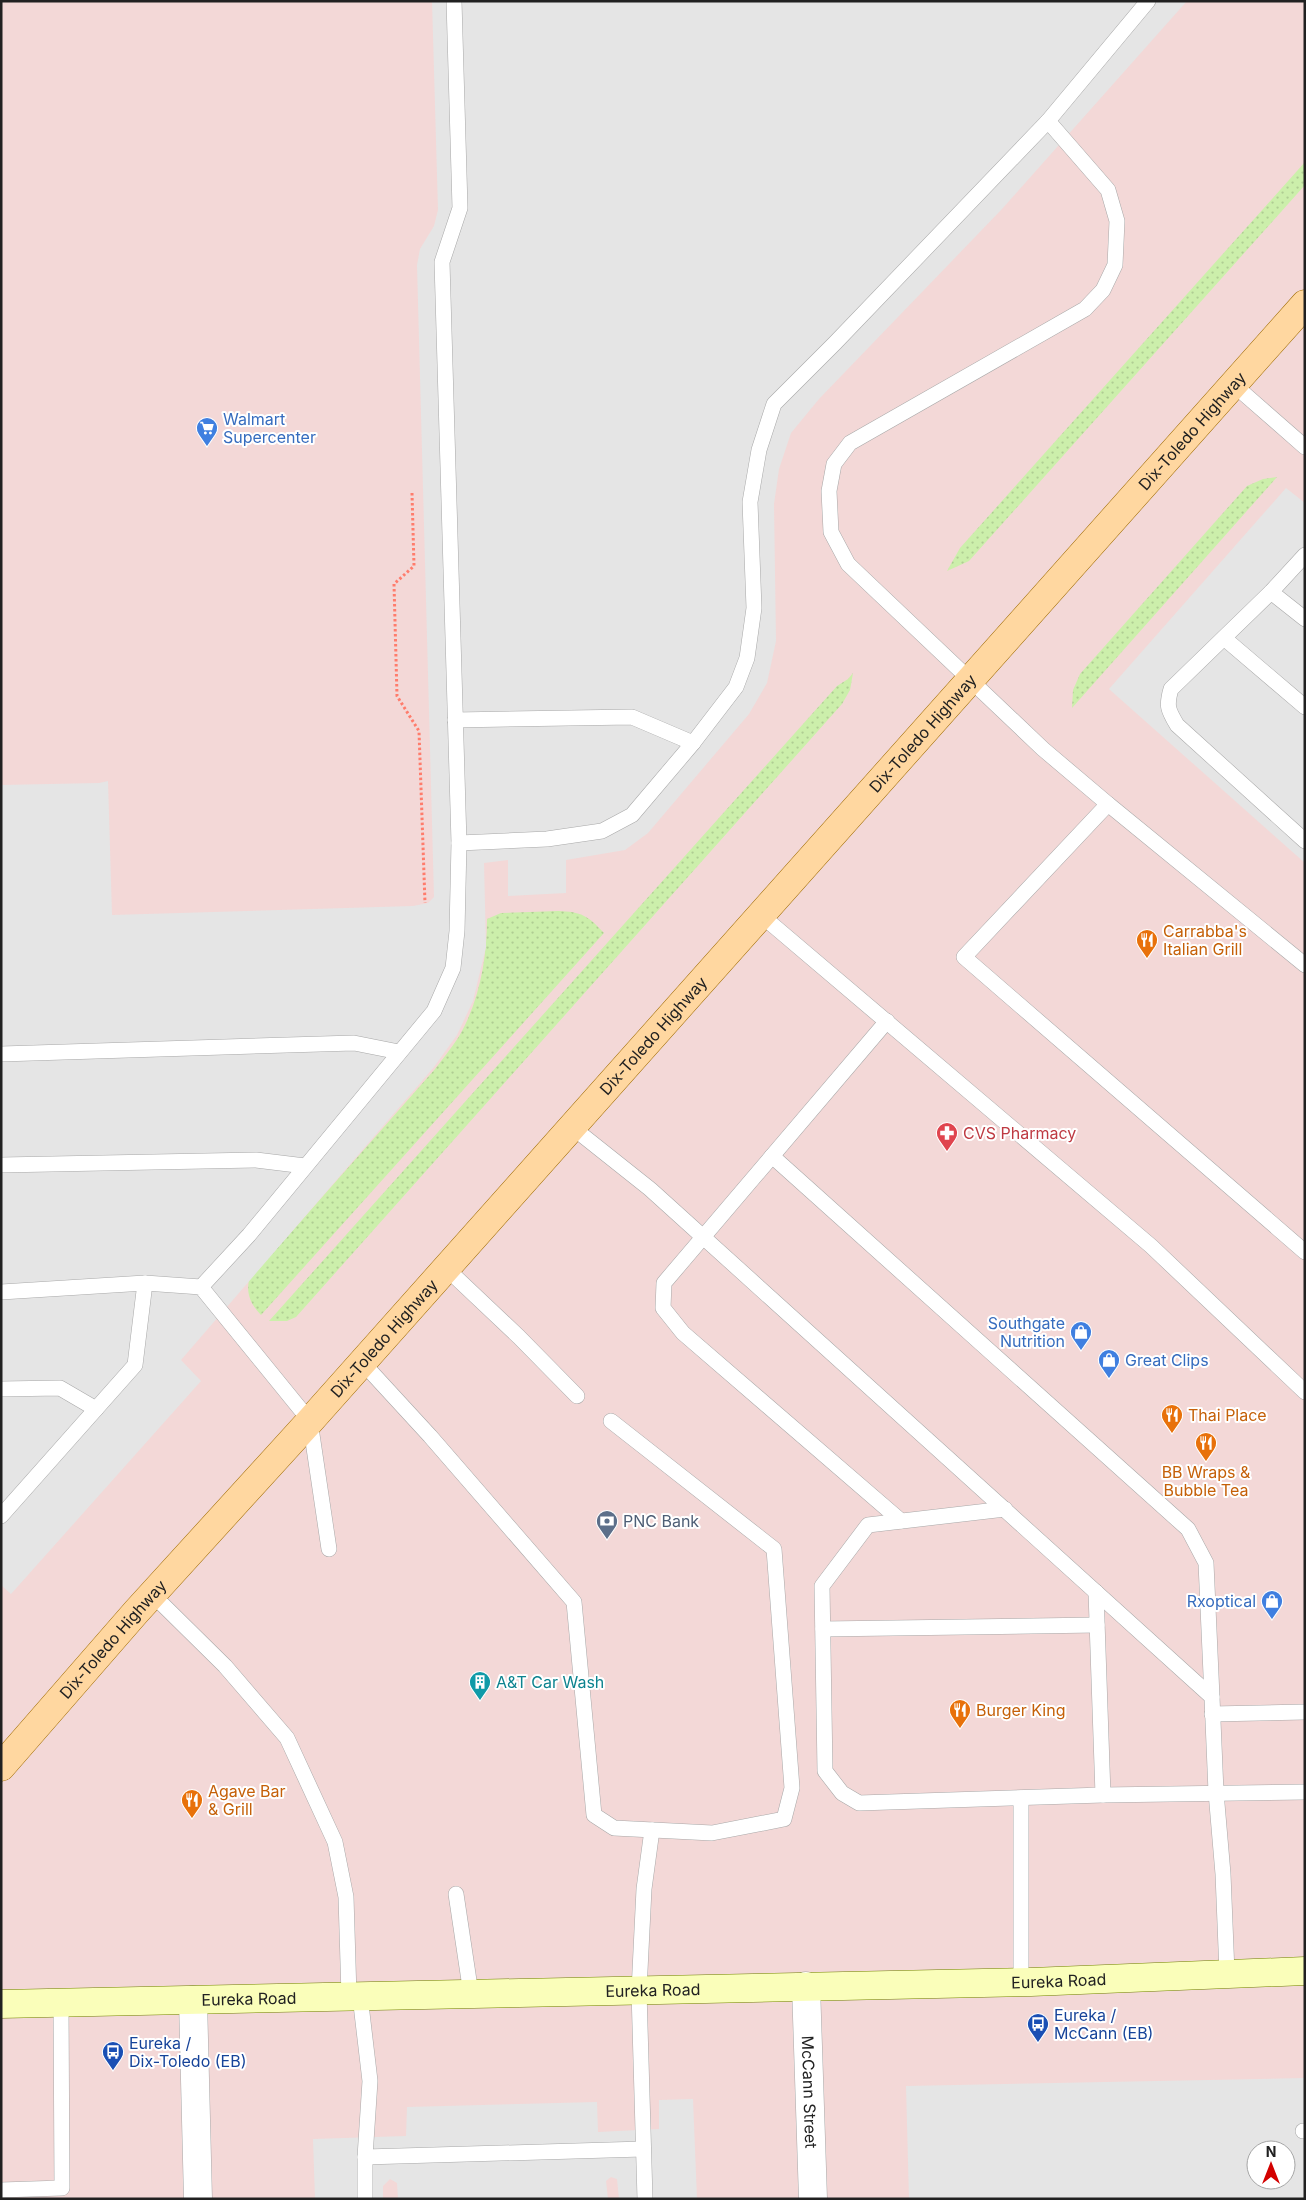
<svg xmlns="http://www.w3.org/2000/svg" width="1306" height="2200" viewBox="0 0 1306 2200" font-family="Inter,sans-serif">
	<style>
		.commercial { fill: #f3d8d7; fill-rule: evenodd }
		.grass { fill: url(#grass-dots) }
		.parking { fill: #e5e5e5; fill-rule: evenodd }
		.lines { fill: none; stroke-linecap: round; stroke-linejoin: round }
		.service-casing { stroke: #a8a8a8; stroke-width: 16 }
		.minor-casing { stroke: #a8a8a8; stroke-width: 29 }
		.secondary-casing { stroke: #728100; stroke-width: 29 }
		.primary-casing { stroke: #9f6b00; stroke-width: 29 }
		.path { stroke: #ff7c6c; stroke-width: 3; stroke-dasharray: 2.5 2.5; stroke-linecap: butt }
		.service { stroke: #fff; stroke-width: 15 }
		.minor { stroke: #fff; stroke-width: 28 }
		.secondary { stroke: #fafeba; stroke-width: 28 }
		.primary { stroke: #ffd7a0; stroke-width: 28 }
		.labels { text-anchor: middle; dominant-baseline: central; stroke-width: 4; stroke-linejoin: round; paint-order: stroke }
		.shop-label { font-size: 16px; fill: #366cbe; stroke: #fff; text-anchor: start }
		.street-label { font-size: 16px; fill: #212121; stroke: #fff }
		.food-label { font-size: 16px; fill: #c56008; stroke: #fff; text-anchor: start }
		.health-label { font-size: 16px; fill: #be3a42; stroke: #fff; text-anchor: start }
		.service-label { font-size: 16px; fill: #4e5e75; stroke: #fff; text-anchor: start }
		.culture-label { font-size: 16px; fill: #0d838f; stroke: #fff; text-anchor: start }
		.transit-label { font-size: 16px; fill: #164399; stroke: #fff; text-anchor: start }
	</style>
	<defs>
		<pattern id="grass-dots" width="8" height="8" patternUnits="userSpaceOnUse" patternTransform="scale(1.25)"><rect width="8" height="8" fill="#ccefab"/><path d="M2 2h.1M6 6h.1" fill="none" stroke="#afcd93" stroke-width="1.8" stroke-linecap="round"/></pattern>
	</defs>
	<rect width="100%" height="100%" fill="#f2efe8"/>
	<path class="commercial" d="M1 1H1305V2199H1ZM1256 2150H1286V2180H1256Z"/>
	<g class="grass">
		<path d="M1305 162V185L969 561 947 571 960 548Z"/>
		<path d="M1277 477 1072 708 1073 690 1080 674 1247 486 1263 479Z"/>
		<path d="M853 673 850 690 842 704 296 1317 287 1321H269L837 686 848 679Z"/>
		<path d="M558 911C582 912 587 915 604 933L261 1315C251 1305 246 1294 249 1280L435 1069C443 1059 451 1048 458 1038 479 1003 487 959 487 919L501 913Z"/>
	</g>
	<g class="parking">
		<path d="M432 1H1187L1002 209 819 399 791 433 779 469 774 504 776 641 767 683 749 714 648 833 625 850 566 860V893L508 896V860L484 863 486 947 473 1001 457 1035 434 1067 181 1360 201 1381 11 1594 1 1585V785L99 783 108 781 112 915 413 906 428 903 434 897 417 265 420 249 434 226 438 210Z"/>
		<path d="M1286 488 1305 503V863L1109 689Z"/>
		<path d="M1305 2078V2199H909L906 2086ZM1256 2150H1286V2180H1256Z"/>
		<path d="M693 2099 697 2199H619L617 2179 611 2177 606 2181 608 2199H398L397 2183 390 2179 383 2186V2199H315L313 2139 406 2136 407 2107 597 2102 598 2132 659 2129V2100Z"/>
	</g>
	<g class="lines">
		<g class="service-casing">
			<g id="service">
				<path d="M1048 121 1108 190 1117 221 1115 265 1103 290 1085 309 850 443 834 464 829 491 831 532 848 564 1043 749 1108 804 964 957 1305 1252"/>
				<path d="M1233 384 1305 447"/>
				<path d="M1305 555 1271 592 1171 689C1166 706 1168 710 1177 725L1305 841"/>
				<path d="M1271 592 1305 619"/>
				<path d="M1224 638 1305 707"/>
				<path d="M455 720 632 717 693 743"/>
				<path d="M1108 804 1305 965"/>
				<path d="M459 843 547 839 602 831 632 815 693 743 736 687 747 658 754 608 750 502 759 450 774 404 835 343 1048 121 1148 1"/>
				<path d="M761 915 1151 1246 1305 1392"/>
				<path d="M887 1021 664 1283 663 1308 683 1333 901 1521"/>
				<path d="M1 1054 354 1043 399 1052"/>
				<path d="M572 1127 650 1189 1212 1697 1216 1792 1223 1874 1227 1973"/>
				<path d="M772 1156 1188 1529 1206 1563 1212 1697"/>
				<path d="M1 1165 256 1160 305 1166"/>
				<path d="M446 1268 519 1337 577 1396"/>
				<path d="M201 1287 249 1235 434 1011 453 968 457 931 459 843 442 262 460 208 454 1"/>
				<path d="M1 1292 145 1283 201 1287 310 1421 329 1549"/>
				<path d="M362 1362 430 1436 574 1602 594 1815 614 1828 712 1833 784 1819 792 1788 774 1549 611 1421"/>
				<path d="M1 1389 60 1388 96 1409"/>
				<path d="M1005 1509 868 1525 822 1586 825 1771 842 1793 859 1803 1103 1795 1096 1592"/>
				<path d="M1 1516 135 1365 145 1283"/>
				<path d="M152 1594 225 1666 287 1738 335 1842 346 1897 349 1996"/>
				<path d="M823 1629 1097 1625"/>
				<path d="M1212 1714 1305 1712"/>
				<path d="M1103 1795 1305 1792"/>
				<path d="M1021 1798V1982"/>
				<path d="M456 1894 471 1994"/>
				<path d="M360 1996 370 2081 365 2157V2199"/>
				<path d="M1303 2131H1305"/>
				<path d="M365 2157 643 2149"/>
				<path d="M1 2190 62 2188 61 2003"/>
				<path d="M645 2199 639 1991 644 1889 652 1830"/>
			</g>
		</g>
		<g class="minor-casing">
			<g id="minor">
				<path id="s1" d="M806 1986 813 2199"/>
				<path d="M193 2000 198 2199"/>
			</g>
		</g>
		<g class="secondary-casing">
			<g id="secondary">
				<path id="s2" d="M1 2004 1031 1982 1305 1971"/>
			</g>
		</g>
		<g class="primary-casing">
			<g id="primary">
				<path id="s3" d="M1 1767 136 1612 310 1421 1305 304"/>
			</g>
		</g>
		<path class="path" d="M412 493 414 566 394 584 397 696 419 731 425 903"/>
		<use href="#service" class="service"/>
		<use href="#minor" class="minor"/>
		<use href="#secondary" class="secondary"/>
		<use href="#primary" class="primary"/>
	</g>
	<defs>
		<g id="supermarket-pin" transform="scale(1.125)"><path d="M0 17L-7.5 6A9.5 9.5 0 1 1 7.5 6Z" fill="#3f7fe0" stroke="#fff"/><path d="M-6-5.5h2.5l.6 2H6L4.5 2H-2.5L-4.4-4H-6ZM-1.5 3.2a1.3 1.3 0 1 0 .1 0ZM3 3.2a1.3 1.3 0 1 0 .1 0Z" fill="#fff"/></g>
		<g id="restaurant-pin" transform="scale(1.125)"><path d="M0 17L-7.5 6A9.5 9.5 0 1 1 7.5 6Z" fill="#e8710a" stroke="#fff"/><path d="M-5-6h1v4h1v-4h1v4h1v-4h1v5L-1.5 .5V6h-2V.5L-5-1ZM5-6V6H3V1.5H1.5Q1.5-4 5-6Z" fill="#fff"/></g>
		<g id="pharmacy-pin" transform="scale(1.125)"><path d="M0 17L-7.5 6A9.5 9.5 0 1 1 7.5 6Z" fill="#e0444e" stroke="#fff"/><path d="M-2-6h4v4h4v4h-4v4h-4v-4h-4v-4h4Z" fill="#fff"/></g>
		<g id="shop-pin" transform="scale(1.125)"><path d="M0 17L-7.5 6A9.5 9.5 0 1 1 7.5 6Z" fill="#3f7fe0" stroke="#fff"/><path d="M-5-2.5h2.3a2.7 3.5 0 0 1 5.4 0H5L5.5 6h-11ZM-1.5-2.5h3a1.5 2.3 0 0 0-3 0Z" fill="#fff"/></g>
		<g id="bank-pin" transform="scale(1.125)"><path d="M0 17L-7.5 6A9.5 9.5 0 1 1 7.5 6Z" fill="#5c6f8a" stroke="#fff"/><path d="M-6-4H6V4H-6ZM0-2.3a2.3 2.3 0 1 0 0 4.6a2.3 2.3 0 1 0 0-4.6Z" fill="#fff"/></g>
		<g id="building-pin" transform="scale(1.125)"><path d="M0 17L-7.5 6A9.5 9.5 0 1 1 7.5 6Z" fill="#0f9aa8" stroke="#fff"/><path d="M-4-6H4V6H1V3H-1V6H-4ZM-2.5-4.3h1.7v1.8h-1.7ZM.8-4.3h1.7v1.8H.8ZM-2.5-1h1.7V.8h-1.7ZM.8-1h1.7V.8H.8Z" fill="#fff"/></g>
		<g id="bus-pin" transform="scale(1.125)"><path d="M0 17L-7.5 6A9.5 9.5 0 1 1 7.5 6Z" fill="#1a4fb4" stroke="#fff"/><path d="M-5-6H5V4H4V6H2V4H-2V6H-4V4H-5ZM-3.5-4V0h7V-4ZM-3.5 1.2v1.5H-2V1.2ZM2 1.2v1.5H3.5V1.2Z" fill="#fff"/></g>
	</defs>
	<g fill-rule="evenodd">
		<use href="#supermarket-pin" x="207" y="428"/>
		<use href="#restaurant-pin" x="1147" y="940"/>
		<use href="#pharmacy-pin" x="947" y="1133"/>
		<use href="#shop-pin" x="1081" y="1332"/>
		<use href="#shop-pin" x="1109" y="1360"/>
		<use href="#restaurant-pin" x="1172" y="1415"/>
		<use href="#restaurant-pin" x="1206" y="1443"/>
		<use href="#bank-pin" x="607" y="1521"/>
		<use href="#shop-pin" x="1272" y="1601"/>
		<use href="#building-pin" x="480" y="1682"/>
		<use href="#restaurant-pin" x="960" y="1710"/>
		<use href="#restaurant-pin" x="192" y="1800"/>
		<use href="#bus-pin" x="1038" y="2024"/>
		<use href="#bus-pin" x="113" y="2052"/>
	</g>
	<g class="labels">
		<g class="shop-label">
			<text x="223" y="419">Walmart<tspan x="223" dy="18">Supercenter</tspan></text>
			<text x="1065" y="1323" text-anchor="end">Southgate<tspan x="1065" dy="18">Nutrition</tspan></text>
			<text x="1125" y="1360">Great Clips</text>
			<text x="1256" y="1601" text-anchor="end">Rxoptical</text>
		</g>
		<g class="street-label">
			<text stroke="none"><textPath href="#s3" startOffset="1790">Dix-Toledo Highway</textPath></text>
			<text stroke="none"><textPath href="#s3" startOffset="1385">Dix-Toledo Highway</textPath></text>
			<text stroke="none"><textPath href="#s3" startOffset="980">Dix-Toledo Highway</textPath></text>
			<text stroke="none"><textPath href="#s3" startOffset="575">Dix-Toledo Highway</textPath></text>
			<text stroke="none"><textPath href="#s3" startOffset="170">Dix-Toledo Highway</textPath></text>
			<text stroke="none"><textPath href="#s2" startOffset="1058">Eureka Road</textPath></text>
			<text stroke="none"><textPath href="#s2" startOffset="652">Eureka Road</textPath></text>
			<text stroke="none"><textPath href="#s2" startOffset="248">Eureka Road</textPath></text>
			<text stroke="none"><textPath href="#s1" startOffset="106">McCann Street</textPath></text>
		</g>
		<g class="food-label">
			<text x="1163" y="931">Carrabba's<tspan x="1163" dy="18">Italian Grill</tspan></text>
			<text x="1188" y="1415">Thai Place</text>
			<text x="1206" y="1472" text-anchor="middle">BB Wraps &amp;<tspan x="1206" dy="18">Bubble Tea</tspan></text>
			<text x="976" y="1710">Burger King</text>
			<text x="208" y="1791">Agave Bar<tspan x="208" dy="18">&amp; Grill</tspan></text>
		</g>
		<g class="health-label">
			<text x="963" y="1133">CVS Pharmacy</text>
		</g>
		<g class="service-label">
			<text x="623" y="1521">PNC Bank</text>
		</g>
		<g class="culture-label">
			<text x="496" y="1682">A&amp;T Car Wash</text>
		</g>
		<g class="transit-label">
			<text x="1054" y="2015">Eureka /<tspan x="1054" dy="18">McCann (EB)</tspan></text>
			<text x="129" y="2043">Eureka /<tspan x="129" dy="18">Dix-Toledo (EB)</tspan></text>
		</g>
	</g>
	<rect width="1306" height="2200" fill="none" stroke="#212121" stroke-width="5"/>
	<g transform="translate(1271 2165)"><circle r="24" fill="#ffffff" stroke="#a6a6a6"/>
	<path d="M0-4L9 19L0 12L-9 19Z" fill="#d30100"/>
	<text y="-8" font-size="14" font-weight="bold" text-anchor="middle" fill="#212121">N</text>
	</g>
</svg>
